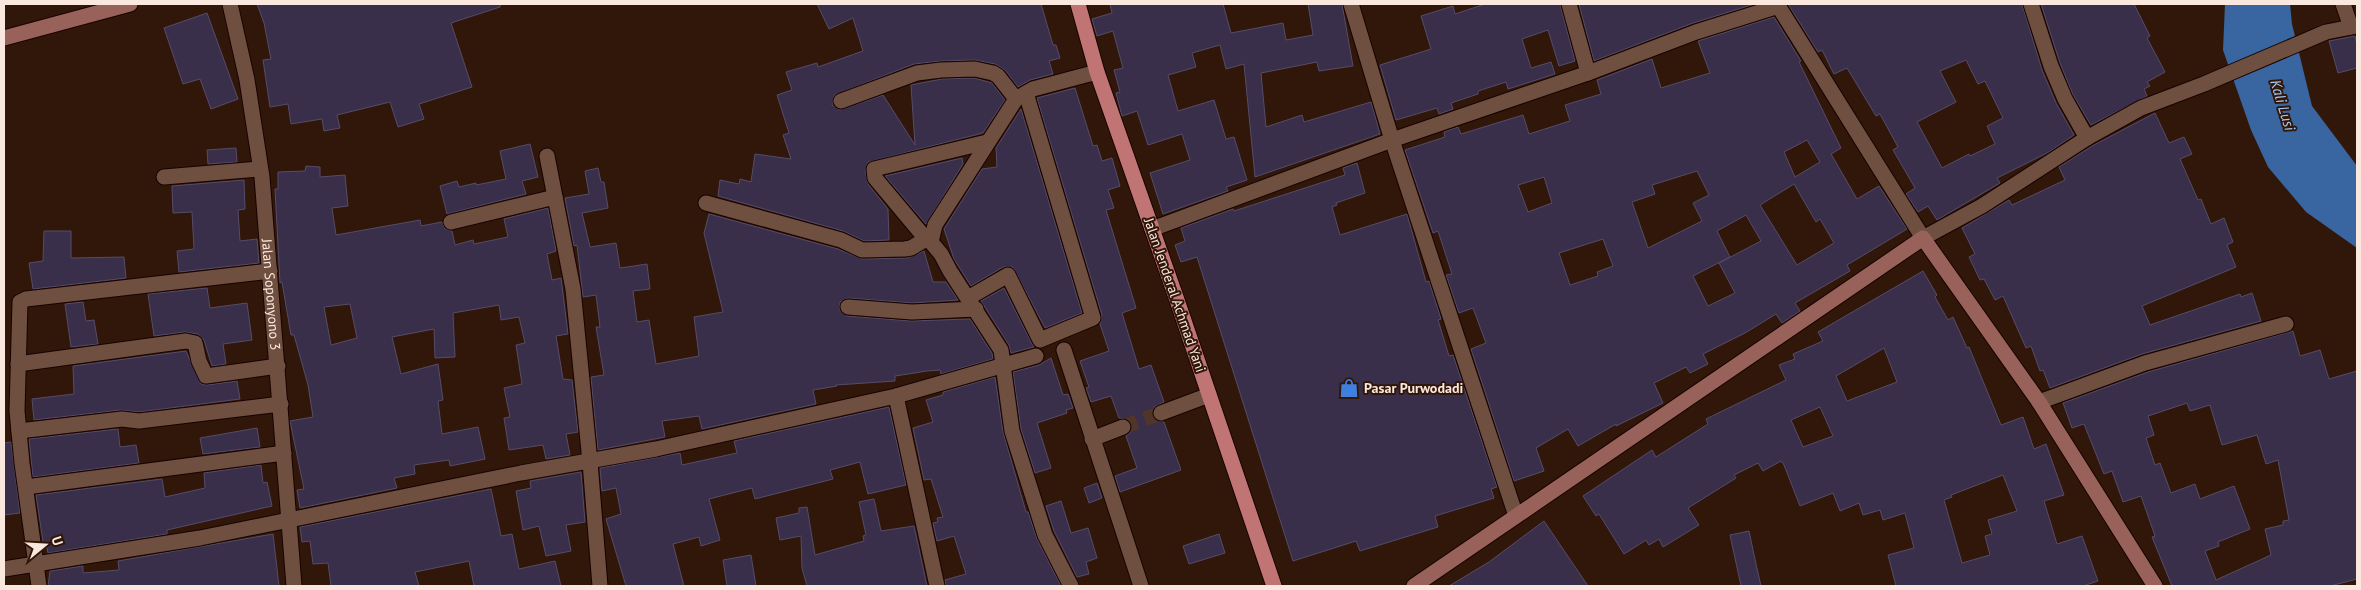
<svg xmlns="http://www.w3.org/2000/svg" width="2361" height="590" viewBox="0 0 2361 590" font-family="'PT Sans',sans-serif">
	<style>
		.water { fill: #3966a0 }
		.building { fill: #392f4a; stroke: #564c68; fill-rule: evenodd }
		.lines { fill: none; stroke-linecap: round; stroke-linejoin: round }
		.street-tunnel { stroke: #4f3629; stroke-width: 15; stroke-dasharray: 15 8; stroke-linecap: butt }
		.street-casing { stroke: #180300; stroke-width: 17 }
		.secondary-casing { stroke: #180300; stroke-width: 17 }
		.primary-casing { stroke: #180300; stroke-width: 17 }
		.street { stroke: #6f5040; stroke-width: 15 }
		.secondary { stroke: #98625a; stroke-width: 15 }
		.primary { stroke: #c07574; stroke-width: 15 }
		.labels { text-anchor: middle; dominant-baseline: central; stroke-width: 4; stroke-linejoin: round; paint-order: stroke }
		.street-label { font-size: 14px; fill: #fae8de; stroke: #311709 }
		.poi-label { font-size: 14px; font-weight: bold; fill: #fae8de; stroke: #311709; text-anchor: start }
		.water-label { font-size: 15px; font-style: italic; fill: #a6ccfe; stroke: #311709 }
	</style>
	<rect width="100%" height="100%" fill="#311709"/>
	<path class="water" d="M2225 4H2290L2292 24 2312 106 2357 166V248L2306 212 2268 167 2251 130 2223 50Z"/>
	<g class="building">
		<path d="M257 4H500V7L451 23 472 87 419 104 424 119 398 127 390 102 337 115 340 128 324 131 322 119 291 124 288 104 270 107 263 60 271 59 264 23Z"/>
		<path d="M817 4H1041L1053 45H1056L1060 58 1049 61 1053 74 1030 80 1018 87 1005 70 995 64 975 60 941 61 914 64 834 95 832 105 840 110 883 95 915 145 911 85 942 79 974 78 992 83 1005 100 983 133 868 162 865 170 868 184 888 209 889 240 864 241 843 231 718 196 720 180 739 184 740 179 751 182 755 154 791 159 783 135 789 133 777 95 792 90 786 72 817 63 818 67 863 51 853 18 829 29Z"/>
		<path d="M1110 4H1223L1231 33 1283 23 1286 40 1313 35 1308 4H1342L1353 66 1319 71 1317 62 1261 73 1266 127 1302 115 1304 122 1371 102 1380 134 1255 177 1244 64 1226 69 1220 45 1192 53 1196 67 1168 75 1178 111 1214 100 1226 139 1234 137 1247 180 1226 187 1228 191 1163 214 1150 173 1190 160 1182 134 1148 145 1137 111 1122 116 1116 93 1120 92 1114 70 1123 68 1113 31 1097 36 1092 19 1112 13Z"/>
		<path d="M1485 4H1560L1575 61 1559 66 1548 30 1522 39 1531 68 1551 62 1555 74 1508 89 1506 82 1478 91V94L1451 103 1453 109 1439 114 1437 108 1396 120 1380 65 1431 49 1421 16 1453 6 1455 14Z"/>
		<path d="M1579 4H1755L1693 23 1594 61Z"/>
		<path d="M1788 4H2022L2042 70 2056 103 2074 135 2049 152 1997 178 2000 183 1937 220 1928 206 1918 212 1906 194 1915 188 1893 150 1898 147 1880 114 1876 116 1847 68 1834 74 1822 50 1818 52ZM1966 60 1978 84 1985 81 2003 118 1987 126 1995 144 1970 156 1969 154 1942 168 1917 122 1956 102 1940 71Z"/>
		<path d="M2041 4H2134L2150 36 2147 38 2165 72 2147 82 2150 86 2144 89 2147 96 2091 125 2073 95 2060 63Z"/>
		<path d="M207 13 238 99 211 109 200 79 183 84 164 28Z"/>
		<path d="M1774 17 1801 61 1799 62 1841 148 1831 154 1857 199 1879 186 1907 229 1847 265 1850 271 1795 303 1800 311 1782 323 1776 314 1745 333 1703 354 1708 364 1690 373 1686 367 1654 383 1663 403 1616 426V424L1578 446 1568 429 1536 448 1544 471 1514 481 1471 349 1486 343 1473 308 1459 313 1446 275 1452 274 1438 231 1433 233 1405 150 1445 137 1444 132 1458 127 1461 134 1523 115 1529 134 1570 121 1565 105 1601 94 1597 80 1652 59 1661 88 1710 73 1698 41ZM1807 140 1820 162 1795 177 1784 152ZM1697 171 1709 195 1693 203 1702 221 1648 248 1632 202 1655 194 1652 185ZM1544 177 1552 203 1528 212 1518 185ZM1794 184 1816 222 1820 219 1834 243 1797 265 1760 205ZM1746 215 1761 241 1719 263 1735 293 1708 306 1693 276 1730 257 1717 231ZM1603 239 1613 266 1597 272 1598 276 1570 285 1559 253Z"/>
		<path d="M2355 36 2357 45V68L2338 73 2329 41Z"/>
		<path d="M1075 88 1093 146 1097 145 1102 161 1112 158 1120 186 1108 190 1114 208 1106 210 1136 308 1122 313 1139 369 1151 365 1164 402 1154 407 1152 416 1155 420 1164 422 1181 470 1120 492 1115 476 1137 468 1126 436 1131 432 1132 424 1128 419 1119 418 1111 396 1091 402 1086 388 1089 387 1080 361 1109 351 1100 324 1102 315 1037 98Z"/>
		<path d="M1021 109 1082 313 1045 328 1013 267H1003L971 286 954 259 944 229 982 169 997 167 996 148Z"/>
		<path d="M2155 113 2169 143 2184 137 2192 154 2180 159 2198 200 2201 199 2211 224 2224 218 2233 242 2227 245 2236 267 2142 306 2150 325 2240 294 2241 297 2252 293 2261 321 2142 354 2050 388 2043 370 2040 371 2031 346 2026 348 2003 296 1995 300 1984 279 1980 280 1969 257 1975 254 1962 228 2009 200 2012 205 2065 180 2059 167 2092 146Z"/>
		<path d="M530 144 538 177 522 181 526 194 447 214 440 186 457 181 459 187 476 183V185L506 179 500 151Z"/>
		<path d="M236 148 237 162 208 164 207 150Z"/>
		<path d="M962 158 963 164 926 224 885 176Z"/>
		<path d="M1357 163 1365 193 1336 203 1337 205 1332 207 1340 235 1407 214 1426 282 1429 281 1441 319 1438 320 1449 356 1453 355 1497 487 1491 489 1494 498 1435 516 1438 527 1360 551 1356 541 1293 561 1197 257 1181 262 1175 245 1185 241 1181 228 1233 209 1234 211 1345 175 1343 168Z"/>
		<path d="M306 166 320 167V177L345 175 348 206 332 208 336 235 420 220 421 226 442 222 445 229 452 231 455 245 473 240 474 244 508 237 504 219 548 208 556 251 547 254 552 280 561 278 568 334 556 336 563 379 572 380 578 432 566 434 570 455 546 459 543 445 509 450 504 418 510 417 504 388 522 384 516 345 525 343 519 317 501 320 499 305 453 313 455 357 435 358 434 329 392 337 401 374 438 364 443 400 438 401 442 434 478 427 485 459 450 466 449 460 414 465 415 474 394 478 397 488 300 508 297 490 304 489 290 421 313 417 308 385 294 335H291L282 282 280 283 275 189H278V172L305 171ZM350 304 357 338 331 345 324 307Z"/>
		<path d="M598 168 601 182H604L608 208 582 213 590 247 616 243 620 268 647 264 650 289 633 291 637 322 649 320 656 364 699 356 694 317 723 312 704 233 709 214 838 249 862 259 907 258 924 251 933 282H946L958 300 912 303 848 298 840 302V311L847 316 911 321 970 319 992 353 993 359 941 374 940 370 927 371 895 376V381L836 385 837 386 813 390 816 404 702 429 699 416 662 421 665 437 598 450 591 377 604 375 596 327H600L596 295 583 297 577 245 574 246 565 198 589 194 585 171Z"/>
		<path d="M244 180 245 209 238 210 240 241 257 239 259 263 179 272 177 251 194 249 192 212 173 213 172 186Z"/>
		<path d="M44 231H71V258L124 257 126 278 33 289 29 263 43 261Z"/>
		<path d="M1923 271 1937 295 1935 297 1948 320 1953 317 1967 348 1969 347 2001 425 2023 417 2034 449 2046 444 2064 495 2044 501 2057 544 2082 536 2098 581 2083 586H1896L1888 555 1914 548 1905 513 1883 520 1880 510 1863 515 1859 503 1840 511 1833 493 1800 506 1784 465 1781 461 1763 471 1758 463 1734 475 1736 478 1688 508 1699 525 1663 547 1659 539 1649 545 1646 540 1624 554 1599 514 1596 516 1583 496 1652 450 1656 457 1708 424 1706 419 1786 380 1779 365 1795 359 1793 354 1823 341 1818 332ZM1884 348 1897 382 1847 401 1836 376ZM1820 407 1833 436 1803 447 1791 420ZM2003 475 2017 511 1988 520 1992 534 1985 536 1990 555 1962 563 1944 500 1952 497 1951 495Z"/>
		<path d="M207 288 210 308 247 303 252 340 223 344 226 364 212 366 204 340 198 334 185 332 154 336 148 294Z"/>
		<path d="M1004 288 1032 344 1034 347 1011 353 1009 345 981 301Z"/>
		<path d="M83 302 86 321 94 320 98 344 71 347 65 304Z"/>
		<path d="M2293 331 2300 356 2320 350 2329 379 2357 371V579L2330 586H2172L2152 537 2155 536 2141 496 2123 502 2112 471 2104 474 2084 424 2072 428 2063 403 2148 372ZM2187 403 2190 411 2210 405 2222 445 2257 435 2266 464 2278 460 2289 520 2283 521V525L2265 529 2271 555 2216 580 2205 551 2219 546 2218 542 2250 529 2234 486 2200 499 2195 484 2171 493 2160 463 2155 465 2146 438 2154 435 2148 416Z"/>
		<path d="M186 351 201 384 207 385 237 381 240 399 139 412 121 410 34 420 32 399 74 394 73 366Z"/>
		<path d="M1051 358 1063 395 1068 394 1073 408 1066 410 1067 413 1037 423 1051 468 1035 473 1021 429 1013 372 1039 365Z"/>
		<path d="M995 377 1003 432 1026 512H1028L1037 539 1061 586H946L945 580 966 574 954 536 937 541 933 523 938 522 937 518 943 517 931 479 924 480 913 428 933 422 926 400 943 395V392Z"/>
		<path d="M889 407 906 485 868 494 860 462 830 470 833 479 755 499 752 488 709 499 720 540 701 546 699 537 673 544 684 586H626L606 519 621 514 616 488 602 491 600 468 680 453 682 465 737 453 734 441Z"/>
		<path d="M257 428 260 447 203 454 200 438Z"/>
		<path d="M118 429 120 447 136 445 139 463 33 477 29 439Z"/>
		<path d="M11 442 20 513 4 515V443Z"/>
		<path d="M261 465 263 483 267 482 272 506 167 530V534L48 553 47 548H44L36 495 162 479 165 497 205 488 204 473Z"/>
		<path d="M581 472 585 522 566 525 571 551 546 556 539 526 523 530 516 491 531 488 530 481Z"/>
		<path d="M1097 483 1102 498 1089 503 1084 488Z"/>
		<path d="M491 489 501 536 512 534 519 569 555 561 561 586H474L469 561 415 572 419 586H331L328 563 313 564 310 541 302 542 300 527Z"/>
		<path d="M874 499 881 531 914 526 927 586H807L802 568 801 536 780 540 776 518 799 513V508L807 507 815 555 864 541 863 536 866 535 859 502Z"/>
		<path d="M1061 501 1071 533 1088 528 1097 558 1086 562 1089 574 1077 577 1054 531 1046 506Z"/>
		<path d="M1544 521 1588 586H1449L1489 562Z"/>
		<path d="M1749 531 1756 564 1761 586H1741L1730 535Z"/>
		<path d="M273 534 279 586H48L50 571 83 566V573L119 570 118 561Z"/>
		<path d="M1219 534 1225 553 1189 564 1183 546Z"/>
		<path d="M751 555 756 586H727L723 560Z"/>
	</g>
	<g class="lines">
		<path class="street-tunnel" d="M1123 427 1161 413"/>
		<g class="street-casing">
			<g id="street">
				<path id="s1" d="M230 4 247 80 262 177 294 586"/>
				<path d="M1351 4 1392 140 1516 516"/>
				<path d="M1569 4 1588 73"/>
				<path d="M1777 4 1923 238 1982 206 2087 138 2141 108 2204 84 2326 32 2357 26"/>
				<path d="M2031 4 2051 66 2065 99 2087 138"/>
				<path d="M2343 4 2351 27"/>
				<path d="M841 101 917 73 941 70 975 69 993 73 998 76 1016 99"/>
				<path d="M547 156 573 289 590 462 600 586"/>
				<path d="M164 177 260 169"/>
				<path d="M706 203 841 240 862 250 905 249 911 248 926 239 931 242"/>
				<path d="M451 222 555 197"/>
				<path d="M1152 229 1392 140 1588 73 1696 32 1779 6"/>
				<path d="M926 239 875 178 874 169 987 142"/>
				<path d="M968 298 1008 275 1040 340 1093 318 1026 93"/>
				<path d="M848 307 912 312 976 309"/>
				<path d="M1064 350 1141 586"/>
				<path d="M18 364 186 341 195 343 199 361 206 376 278 366"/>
				<path d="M896 396 937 586"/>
				<path d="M2039 402 2145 363 2286 324"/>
				<path d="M1161 413 1209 395"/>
				<path d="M19 431 122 419 139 421 281 404"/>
				<path d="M1092 439 1123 427"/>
				<path d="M26 487 284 453"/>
				<path d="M4 569 200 538 521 473 656 449 896 396 1036 356"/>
				<path d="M39 586 22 463 17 411 20 302 26 299 270 271"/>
				<path d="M1071 586 1045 535 1012 431 1001 350 950 271 941 254 931 242 935 225 1016 99 1033 89 1097 72"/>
			</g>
		</g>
		<g class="secondary-casing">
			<g id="secondary">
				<path d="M4 38 130 4"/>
				<path d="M1414 586 1923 238 2039 402 2155 586"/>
			</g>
		</g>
		<g class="primary-casing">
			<path id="primary" d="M1078 4 1097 72 1177 300 1274 586"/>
		</g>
		<use href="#street" class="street"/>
		<use href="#secondary" class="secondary"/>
		<use href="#primary" class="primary"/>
	</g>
	<defs>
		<g id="shop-bare" transform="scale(1.5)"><path d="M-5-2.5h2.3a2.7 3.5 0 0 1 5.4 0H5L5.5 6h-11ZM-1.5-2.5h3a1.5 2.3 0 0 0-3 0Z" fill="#3f7fe0" stroke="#311709" stroke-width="2.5" paint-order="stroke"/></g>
	</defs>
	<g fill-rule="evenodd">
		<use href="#shop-bare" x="1349" y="388"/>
	</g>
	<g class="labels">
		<g class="street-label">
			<text stroke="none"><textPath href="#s1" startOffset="294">Jalan Soponyono 3</textPath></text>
			<text transform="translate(1175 295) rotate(71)">Jalan Jenderal Achmad Yani</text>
		</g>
		<g class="poi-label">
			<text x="1364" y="388">Pasar Purwodadi</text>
		</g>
		<g class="water-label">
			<text transform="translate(2283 105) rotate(73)">Kali Lusi</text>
		</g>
	</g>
	<rect width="2361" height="590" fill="none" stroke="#fae8de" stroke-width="10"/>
	<g transform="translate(45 545) rotate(72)" stroke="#311709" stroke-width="4" paint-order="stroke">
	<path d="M0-4L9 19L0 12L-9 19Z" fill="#fae8de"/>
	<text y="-8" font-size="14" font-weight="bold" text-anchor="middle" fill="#fae8de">U</text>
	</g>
</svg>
